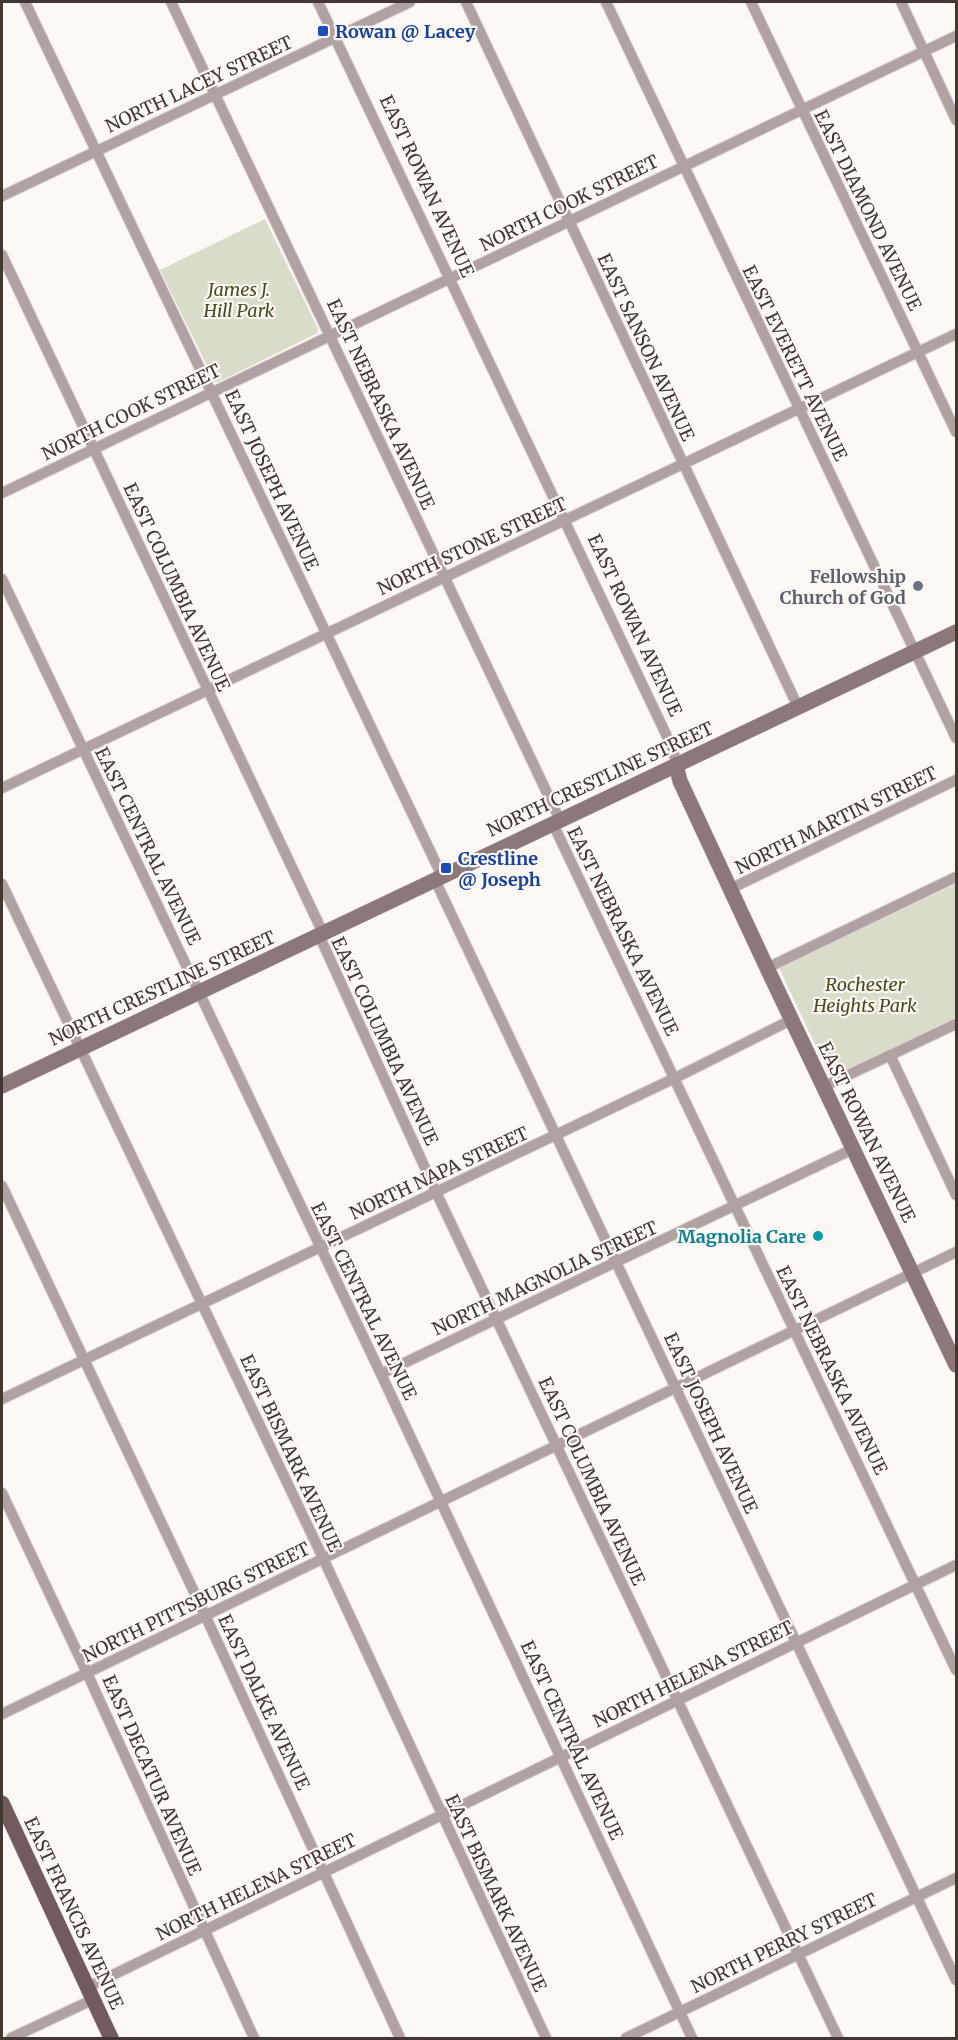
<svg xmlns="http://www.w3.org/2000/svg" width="958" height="2040" viewBox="0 0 958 2040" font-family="Merriweather,serif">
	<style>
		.green { fill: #d9dcc9 }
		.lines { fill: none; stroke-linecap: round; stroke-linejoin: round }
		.street-casing { stroke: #dbd4d2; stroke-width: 12 }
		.secondary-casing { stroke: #dbd4d2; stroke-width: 16 }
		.primary-casing { stroke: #dbd4d2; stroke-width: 16 }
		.street { stroke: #b0a2a2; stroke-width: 10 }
		.secondary { stroke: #8c7879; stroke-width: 15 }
		.primary { stroke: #725b5c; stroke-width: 15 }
		.transit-dot { fill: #1a4fb4; stroke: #fdf7f5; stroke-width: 2 }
		.worship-dot { fill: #6b7280; stroke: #fdf7f5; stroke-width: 2 }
		.culture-dot { fill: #0f9aa8; stroke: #fdf7f5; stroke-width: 2 }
		.labels { text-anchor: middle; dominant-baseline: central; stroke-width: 4.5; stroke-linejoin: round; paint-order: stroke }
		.transit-label { font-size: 18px; font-weight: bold; fill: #164399; stroke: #fdf7f5; text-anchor: start }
		.street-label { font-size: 18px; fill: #423733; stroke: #fdf7f5 }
		.park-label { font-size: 18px; font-style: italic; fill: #484d1b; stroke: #fdf7f5 }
		.worship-label { font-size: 18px; font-weight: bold; fill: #5b616d; stroke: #fdf7f5; text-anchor: end }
		.culture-label { font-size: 18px; font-weight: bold; fill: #0d838f; stroke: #fdf7f5; text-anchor: end }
	</style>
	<rect width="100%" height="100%" fill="#fdf7f5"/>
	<g class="green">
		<path d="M265 219 318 329V333L218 382H215L160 270Z"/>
		<path d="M956 884V1018L835 1076 829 1074 779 968Z"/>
	</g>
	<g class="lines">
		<g class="street-casing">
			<g id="street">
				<path d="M25 2 442 876"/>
				<path d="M171 2 560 820"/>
				<path d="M318 2 673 749 676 765"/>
				<path d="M466 2 798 707"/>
				<path d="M606 2 956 738"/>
				<path d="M751 2 956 432"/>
				<path d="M901 2 956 120"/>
				<path d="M2 196 410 2"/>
				<path d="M2 255 323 933"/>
				<path d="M2 493 956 36"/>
				<path d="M2 579 381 1374 692 2038"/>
				<path d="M2 788 956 334"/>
				<path d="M553 824 956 1670"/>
				<path d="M435 880 956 1980"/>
				<path d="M2 884 323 1558 546 2038"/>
				<path d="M730 889 956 780"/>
				<path d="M319 935 436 1192 838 2038"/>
				<path d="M767 968 956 877"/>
				<path d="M890 1055 956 1195"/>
				<path d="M823 1087 956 1024"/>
				<path d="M2 1186 205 1615 400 2038"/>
				<path d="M381 1374 853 1149"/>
				<path d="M2 1399 675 1078 791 1020"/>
				<path d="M2 1493 87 1673 254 2038"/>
				<path d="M2 1714 956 1252"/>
				<path d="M88 1987 956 1565"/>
				<path d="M11 2038 92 2000"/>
				<path d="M626 2038 956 1878"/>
			</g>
		</g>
		<g class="secondary-casing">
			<g id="secondary">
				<path d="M676 765 680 781 767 968 956 1365"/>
				<path d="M2 1086 956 632"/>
			</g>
		</g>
		<g class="primary-casing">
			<path id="primary" d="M2 1803 111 2038"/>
		</g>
		<use href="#street" class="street"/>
		<use href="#secondary" class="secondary"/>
		<use href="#primary" class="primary"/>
	</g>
	<g class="transit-dot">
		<rect x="317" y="25" width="12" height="12" rx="3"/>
		<rect x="440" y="862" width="12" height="12" rx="3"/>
	</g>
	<circle class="worship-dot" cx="918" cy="586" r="6"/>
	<circle class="culture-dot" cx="818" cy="1236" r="6"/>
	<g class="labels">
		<g class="transit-label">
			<text x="335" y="31">Rowan @ Lacey</text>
			<text x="458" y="858">Crestline<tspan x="458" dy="21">@ Joseph</tspan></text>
		</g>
		<g class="street-label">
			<text transform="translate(199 84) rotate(-25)">NORTH LACEY STREET</text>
			<text transform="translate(427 186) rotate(65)">EAST ROWAN AVENUE</text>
			<text transform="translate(569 203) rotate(-26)">NORTH COOK STREET</text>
			<text transform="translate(868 210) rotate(64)">EAST DIAMOND AVENUE</text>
			<text transform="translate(646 347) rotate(65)">EAST SANSON AVENUE</text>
			<text transform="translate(795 363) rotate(64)">EAST EVERETT AVENUE</text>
			<text transform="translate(381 404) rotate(65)">EAST NEBRASKA AVENUE</text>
			<text transform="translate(131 412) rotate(-26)">NORTH COOK STREET</text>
			<text transform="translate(272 480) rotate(65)">EAST JOSEPH AVENUE</text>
			<text transform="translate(472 546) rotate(-25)">NORTH STONE STREET</text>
			<text transform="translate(177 587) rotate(65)">EAST COLUMBIA AVENUE</text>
			<text transform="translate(635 625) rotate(65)">EAST ROWAN AVENUE</text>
			<text transform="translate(600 779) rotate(-25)">NORTH CRESTLINE STREET</text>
			<text transform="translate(836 820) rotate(-26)">NORTH MARTIN STREET</text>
			<text transform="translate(148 846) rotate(64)">EAST CENTRAL AVENUE</text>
			<text transform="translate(623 931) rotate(64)">EAST NEBRASKA AVENUE</text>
			<text transform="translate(162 988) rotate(-25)">NORTH CRESTLINE STREET</text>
			<text transform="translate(385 1041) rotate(65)">EAST COLUMBIA AVENUE</text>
			<text transform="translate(867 1132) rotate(64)">EAST ROWAN AVENUE</text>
			<text transform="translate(439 1173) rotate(-25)">NORTH NAPA STREET</text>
			<text transform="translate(545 1278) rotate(-25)">NORTH MAGNOLIA STREET</text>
			<text transform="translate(364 1301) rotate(64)">EAST CENTRAL AVENUE</text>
			<text transform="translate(832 1370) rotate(64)">EAST NEBRASKA AVENUE</text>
			<text transform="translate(711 1423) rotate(65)">EAST JOSEPH AVENUE</text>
			<text transform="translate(291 1453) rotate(65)">EAST BISMARK AVENUE</text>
			<text transform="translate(592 1481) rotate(65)">EAST COLUMBIA AVENUE</text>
			<text transform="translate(196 1602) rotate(-26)">NORTH PITTSBURG STREET</text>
			<text transform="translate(693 1674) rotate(-26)">NORTH HELENA STREET</text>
			<text transform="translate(264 1702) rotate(65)">EAST DALKE AVENUE</text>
			<text transform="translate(572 1740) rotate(65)">EAST CENTRAL AVENUE</text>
			<text transform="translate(152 1775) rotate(66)">EAST DECATUR AVENUE</text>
			<text transform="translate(256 1887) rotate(-26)">NORTH HELENA STREET</text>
			<text transform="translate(496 1893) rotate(65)">EAST BISMARK AVENUE</text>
			<text transform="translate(74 1913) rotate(65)">EAST FRANCIS AVENUE</text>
			<text transform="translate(784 1943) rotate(-26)">NORTH PERRY STREET</text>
		</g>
		<g class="park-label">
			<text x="239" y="289">James J.<tspan x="239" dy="21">Hill Park</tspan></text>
			<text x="865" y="984">Rochester<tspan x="865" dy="21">Heights Park</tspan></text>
		</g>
		<g class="worship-label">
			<text x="906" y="576">Fellowship<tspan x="906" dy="21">Church of God</tspan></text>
		</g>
		<g class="culture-label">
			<text x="806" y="1236">Magnolia Care</text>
		</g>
	</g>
	<rect width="958" height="2040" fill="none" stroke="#423733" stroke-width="6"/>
</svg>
